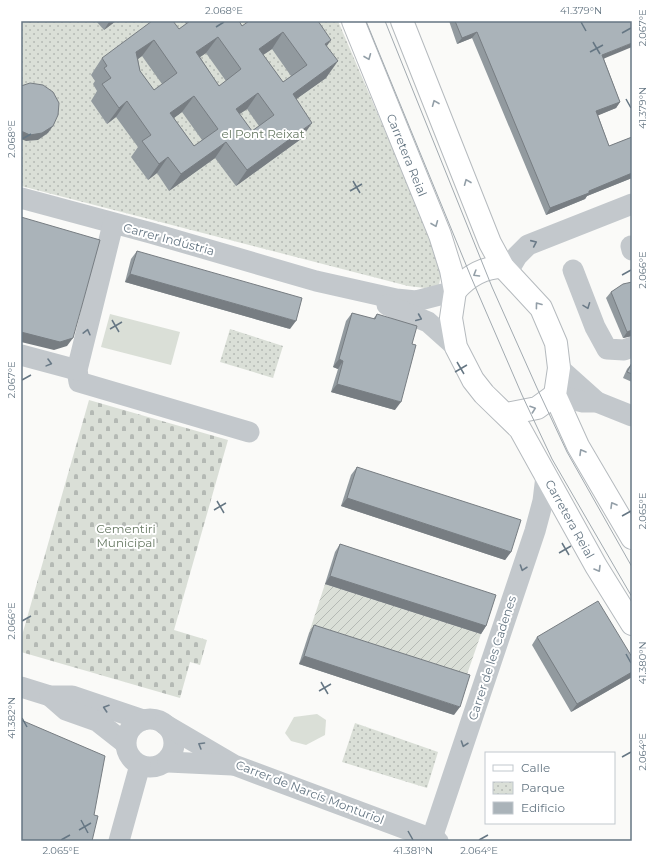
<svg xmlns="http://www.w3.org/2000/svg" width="653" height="862" viewBox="0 0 653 862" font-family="Montserrat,sans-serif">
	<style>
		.grass { fill: #dadfd7 }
		.cemetery { fill: url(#cemetery-stones) }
		.park { fill: url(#park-dots) }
		.garden { fill: url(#garden-furrows) }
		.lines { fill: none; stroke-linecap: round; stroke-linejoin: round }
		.major-casing { stroke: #b5babe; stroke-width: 24 }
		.minor { stroke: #c3c8cc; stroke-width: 21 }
		.major { stroke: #fff; stroke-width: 22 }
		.tram { stroke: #a2aab0; stroke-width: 1 }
		.wall { fill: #929a9f; fill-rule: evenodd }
		.shaded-wall { fill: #777d82 }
		.building { fill: #aab3b9; stroke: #777d82; fill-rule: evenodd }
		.oneway { stroke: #939fa8 }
		.oneway2 { stroke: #6a7a87 }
		.ticks { fill: none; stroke: #657683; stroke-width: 1.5 }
		.labels { text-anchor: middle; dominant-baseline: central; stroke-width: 4; stroke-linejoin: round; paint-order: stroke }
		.park-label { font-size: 12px; fill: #687a64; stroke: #fff }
		.street-label { font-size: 12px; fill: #657683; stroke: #fff }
		.neatline { fill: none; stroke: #657683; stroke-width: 1.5 }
		.ticks-label { font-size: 10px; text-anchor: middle; fill: #657683 }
	</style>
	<defs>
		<pattern id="cemetery-stones" width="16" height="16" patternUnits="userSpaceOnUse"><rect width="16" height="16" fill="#dadfd7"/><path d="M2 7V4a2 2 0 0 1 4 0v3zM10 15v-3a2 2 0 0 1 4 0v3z" fill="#b4b9b4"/></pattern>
		<pattern id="park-dots" width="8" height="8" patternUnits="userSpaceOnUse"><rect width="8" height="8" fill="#dadfd7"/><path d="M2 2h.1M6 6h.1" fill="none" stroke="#b4b9b4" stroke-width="1.8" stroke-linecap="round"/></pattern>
		<pattern id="garden-furrows" width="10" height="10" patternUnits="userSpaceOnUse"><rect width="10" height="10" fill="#dadfd7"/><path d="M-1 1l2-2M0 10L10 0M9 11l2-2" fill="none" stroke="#b4b9b4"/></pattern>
	</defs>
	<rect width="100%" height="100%" fill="#fafaf8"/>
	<g class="grass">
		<path d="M110 314 180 332 171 365 101 347Z"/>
		<path d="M317 714 326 720 325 735 306 745 291 741 285 733 294 717Z"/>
	</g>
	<path class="cemetery" d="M89 400 228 440 174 630 207 640 200 665 190 662 180 698 21 652V639Z"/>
	<g class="park">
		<path d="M21 21H338L436 250 442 269 439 285 425 288 408 286 21 186Z"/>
		<path d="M230 329 283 346 273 378 220 362Z"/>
		<path d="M355 723 438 752 427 788 342 762Z"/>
	</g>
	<path class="garden" d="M325 584 481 634 464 683 309 633Z"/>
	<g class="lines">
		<g class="major-casing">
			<g id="major">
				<path d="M353 21 440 235 451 270 455 291 451 318 456 347 473 380 484 394 520 429 596 566 632 624"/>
				<path d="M402 21 490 243 503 267 541 308 556 343 559 368 555 395 578 446 632 538"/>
				<path d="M455 291C468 276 483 267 503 267"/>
				<path d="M507 414 537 408 555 395"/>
			</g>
		</g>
		<g class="minor">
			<path d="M21 198 151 233 316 281 396 299 416 301 455 291"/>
			<path d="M113 224 77 370 79 382 249 432"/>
			<path d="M631 246 632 250"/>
			<path d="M573 270 595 327 607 349 624 350 632 347"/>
			<path d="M508 271 517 256 528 245 632 204"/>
			<path d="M387 305 428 322 456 347"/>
			<path d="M21 355 77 370"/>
			<path d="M559 368 597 402"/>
			<path d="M555 395 583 402H597L632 416"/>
			<path d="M21 687 50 696H72L143 720"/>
			<path d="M50 696 66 710 97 721 125 743"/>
			<circle cx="150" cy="743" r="24"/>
			<path d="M164 724 234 765 438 841"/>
			<path d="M168 762 232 765"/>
			<path d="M432 838 535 531 543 501 546 476"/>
			<path d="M119 841 140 765"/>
		</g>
		<use href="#major" class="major"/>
		<g class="tram">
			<path d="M366 21 471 277 522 395 552 459 632 597"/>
			<path d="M385 21 492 287 537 388 567 452 632 567"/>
		</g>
	</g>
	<g class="wall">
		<path d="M96 21H116L104 30Z"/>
		<path d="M184 21H239L242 26 249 21 327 47 326 78 296 99 301 139 236 186 215 158 169 191 157 173 148 180 131 157 138 147 116 117 107 124 91 101 97 91 93 84 95 81 91 75 102 58 179 29 186 24ZM272 49 291 76 283 82 263 55ZM206 53 226 81 219 86 200 57ZM142 56 162 84 154 90 140 71 138 59ZM247 109 259 126 252 131 239 114ZM182 112 202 140 194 146 174 118Z"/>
		<path d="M449 21H632L604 59 620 102 616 108 598 115 609 146 632 137V178L587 196 585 199 546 215 472 38 457 44Z"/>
		<path d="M137 251 290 329 125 282 131 259Z"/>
		<path d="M632 282V336L623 338 606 298 611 292Z"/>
		<path d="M352 313 373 319 377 314 395 410 331 392 338 369 333 367 346 321Z"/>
		<path d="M632 363V382L623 378 627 369Z"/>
		<path d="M357 467 511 552 505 560 341 506 351 475Z"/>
		<path d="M340 544 486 626 481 634 325 584 335 552Z"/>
		<path d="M314 625 454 715 299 664 309 633Z"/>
		<path d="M537 637 632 657V677L571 712 532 645Z"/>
	</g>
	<g class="shaded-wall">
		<path d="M110 21H116L104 30 109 22Z"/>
		<path d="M283 32 272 49 248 65 259 49Z"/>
		<path d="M477 32 472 38 457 44 462 38Z"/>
		<path d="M218 37 206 53 184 68 196 52Z"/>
		<path d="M154 40 142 56 125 68 136 52Z"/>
		<path d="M331 40 320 56 325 44Z"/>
		<path d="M632 43V47L598 61 602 55Z"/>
		<path d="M338 61 326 78 281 110 293 94Z"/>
		<path d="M258 93 247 109 224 125 236 109Z"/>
		<path d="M194 96 182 112 159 129 170 113Z"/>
		<path d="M127 101 116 117 107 124 119 108Z"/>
		<path d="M620 102 616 108 592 118 596 111Z"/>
		<path d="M312 123 301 139 236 186 247 170Z"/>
		<path d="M53 126 48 133 38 140 26 141 21 139V131Z"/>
		<path d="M226 142 215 158 169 191 181 174Z"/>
		<path d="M168 157 157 173 148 180 159 164Z"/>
		<path d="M632 173V178L587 196 585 199 546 215 550 208 589 191Z"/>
		<path d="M130 274 296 321 290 329 125 282Z"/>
		<path d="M632 330V336L623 338 627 332Z"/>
		<path d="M21 332 73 338 67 346 54 350 21 342Z"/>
		<path d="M339 359 343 361 338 369 333 367Z"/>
		<path d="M337 384 401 402 395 410 331 392Z"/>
		<path d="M347 498 511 552 505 560 341 506Z"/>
		<path d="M330 576 486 626 481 634 325 584Z"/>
		<path d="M304 656 460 707 454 715 299 664Z"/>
		<path d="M632 672V677L571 712 577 704Z"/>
	</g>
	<g class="building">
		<path d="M152 21H173L179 29 190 21H239L242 26 249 21H318L331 40 325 44 338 61 293 94 312 123 247 170 226 142 181 174 168 157 159 164 142 141 151 135 127 101 119 108 102 84 111 78 104 68 107 66 102 58ZM283 32 307 65 283 82 259 49ZM218 37 241 69 219 86 196 52ZM154 40 177 73 154 90 140 71 136 52ZM258 93 274 115 252 131 236 109ZM194 96 218 129 194 146 170 113Z"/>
		<path d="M455 21H632V43L602 55 620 102 596 111 609 146 632 137V173L589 191V193L550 208 477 32 462 38Z"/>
		<path d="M30 83 43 85 53 92 59 103 58 115 53 126 42 133 30 135 21 131V86Z"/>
		<path d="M21 217 100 240 73 338 60 342 21 332Z"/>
		<path d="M137 251 302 298 296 321 130 274Z"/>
		<path d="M632 282V330L627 332 611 292 623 284Z"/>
		<path d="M352 313 375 319 377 314 417 326 412 344 416 345 401 402 337 384 343 361 339 359Z"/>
		<path d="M632 363V374L627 372Z"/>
		<path d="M357 467 521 520 511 552 347 498Z"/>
		<path d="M340 544 496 595 486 626 330 576Z"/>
		<path d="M598 601 632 657V672L577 704 537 637Z"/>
		<path d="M314 625 470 675 460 707 304 656Z"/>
		<path d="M21 720 105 756 94 815 98 816 92 841H21Z"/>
	</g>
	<defs><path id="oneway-chevron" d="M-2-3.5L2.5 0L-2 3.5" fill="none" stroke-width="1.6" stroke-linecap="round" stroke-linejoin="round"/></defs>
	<g class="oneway">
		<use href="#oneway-chevron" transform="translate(368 57) rotate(68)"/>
		<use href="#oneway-chevron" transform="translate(435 103) rotate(-112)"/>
		<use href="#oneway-chevron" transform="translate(467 182) rotate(-112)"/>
		<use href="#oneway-chevron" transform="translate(435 224) rotate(68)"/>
		<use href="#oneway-chevron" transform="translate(476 274) rotate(149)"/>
		<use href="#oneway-chevron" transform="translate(538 305) rotate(-127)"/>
		<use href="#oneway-chevron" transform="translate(533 409) rotate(-19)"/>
		<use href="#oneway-chevron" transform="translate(582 452) rotate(-120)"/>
		<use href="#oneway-chevron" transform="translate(613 505) rotate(-120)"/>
		<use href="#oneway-chevron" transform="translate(598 569) rotate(59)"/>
	</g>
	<g class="oneway2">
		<use href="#oneway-chevron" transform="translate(534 243) rotate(-24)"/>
		<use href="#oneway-chevron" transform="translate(587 306) rotate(69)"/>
		<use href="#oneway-chevron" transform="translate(419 318) rotate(23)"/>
		<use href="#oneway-chevron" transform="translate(87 332) rotate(-76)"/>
		<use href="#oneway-chevron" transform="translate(49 363) rotate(15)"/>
		<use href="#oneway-chevron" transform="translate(523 568) rotate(109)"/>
		<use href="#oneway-chevron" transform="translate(106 708) rotate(-162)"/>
		<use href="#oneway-chevron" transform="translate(464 744) rotate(109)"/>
		<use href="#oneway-chevron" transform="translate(201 745) rotate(-149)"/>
	</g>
	<path class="ticks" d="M581 22 586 31M216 27 224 22M622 33 631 28M593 42 600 54M590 52 603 45M626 99 631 108M22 139 31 134M353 181 360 193M350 191 362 184M622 275 631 270M112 320 119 332M110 329 122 322M457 362 464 374M455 372 467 365M22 380 31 375M217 501 224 513M214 510 226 503M622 516 631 511M562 543 569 555M559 553 571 546M22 621 31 616M626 654 631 663M321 682 328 694M319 691 331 684M22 718 27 727M622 757 631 752M81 820 88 833M79 830 91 823M408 831 413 840M61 840 70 835M479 840 488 835"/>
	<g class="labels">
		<g class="park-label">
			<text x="263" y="133">el Pont Reixat</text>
			<text x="126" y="528">Cementiri<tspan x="126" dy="14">Municipal</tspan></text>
		</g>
		<g class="street-label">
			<text transform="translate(407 155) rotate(68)">Carretera Reial</text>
			<text transform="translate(169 239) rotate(15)">Carrer Indústria</text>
			<text transform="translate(570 519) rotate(61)">Carretera Reial</text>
			<text transform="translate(492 658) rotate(-72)">Carrer de les Cadenes</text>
			<text transform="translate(310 792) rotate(21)">Carrer de Narcís Monturiol</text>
		</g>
	</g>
	<rect width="653" height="862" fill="none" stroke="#ffffff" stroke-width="44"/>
	<rect x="485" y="752" width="130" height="72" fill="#ffffff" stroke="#c1c8cd"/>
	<rect x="493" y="765" width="20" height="6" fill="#ffffff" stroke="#c1c8cd"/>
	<text x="521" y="772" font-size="12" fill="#657683">Calle</text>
	<rect x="493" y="782" width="20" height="12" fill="url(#park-dots)" stroke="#c1c8cd"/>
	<text x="521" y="792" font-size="12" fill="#657683">Parque</text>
	<rect x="493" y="802" width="20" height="12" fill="#aab3b9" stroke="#c1c8cd"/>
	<text x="521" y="812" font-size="12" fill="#657683">Edificio</text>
	<rect x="22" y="22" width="609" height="818" class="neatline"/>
	<g class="ticks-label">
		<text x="224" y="14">2.068°E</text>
		<text x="581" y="14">41.379°N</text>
		<text transform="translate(642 28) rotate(-90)" y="4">2.067°E</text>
		<text transform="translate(642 108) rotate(-90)" y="4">41.379°N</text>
		<text transform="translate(11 139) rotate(-90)" y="4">2.068°E</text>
		<text transform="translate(642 270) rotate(-90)" y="4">2.066°E</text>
		<text transform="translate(11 380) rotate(-90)" y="4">2.067°E</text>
		<text transform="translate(642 511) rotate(-90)" y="4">2.065°E</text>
		<text transform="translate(11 621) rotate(-90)" y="4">2.066°E</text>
		<text transform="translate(642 663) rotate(-90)" y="4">41.380°N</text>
		<text transform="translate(11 718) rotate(-90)" y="4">41.382°N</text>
		<text transform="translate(642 752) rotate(-90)" y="4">2.064°E</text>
		<text x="61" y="854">2.065°E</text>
		<text x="413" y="854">41.381°N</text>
		<text x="479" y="854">2.064°E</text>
	</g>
</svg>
